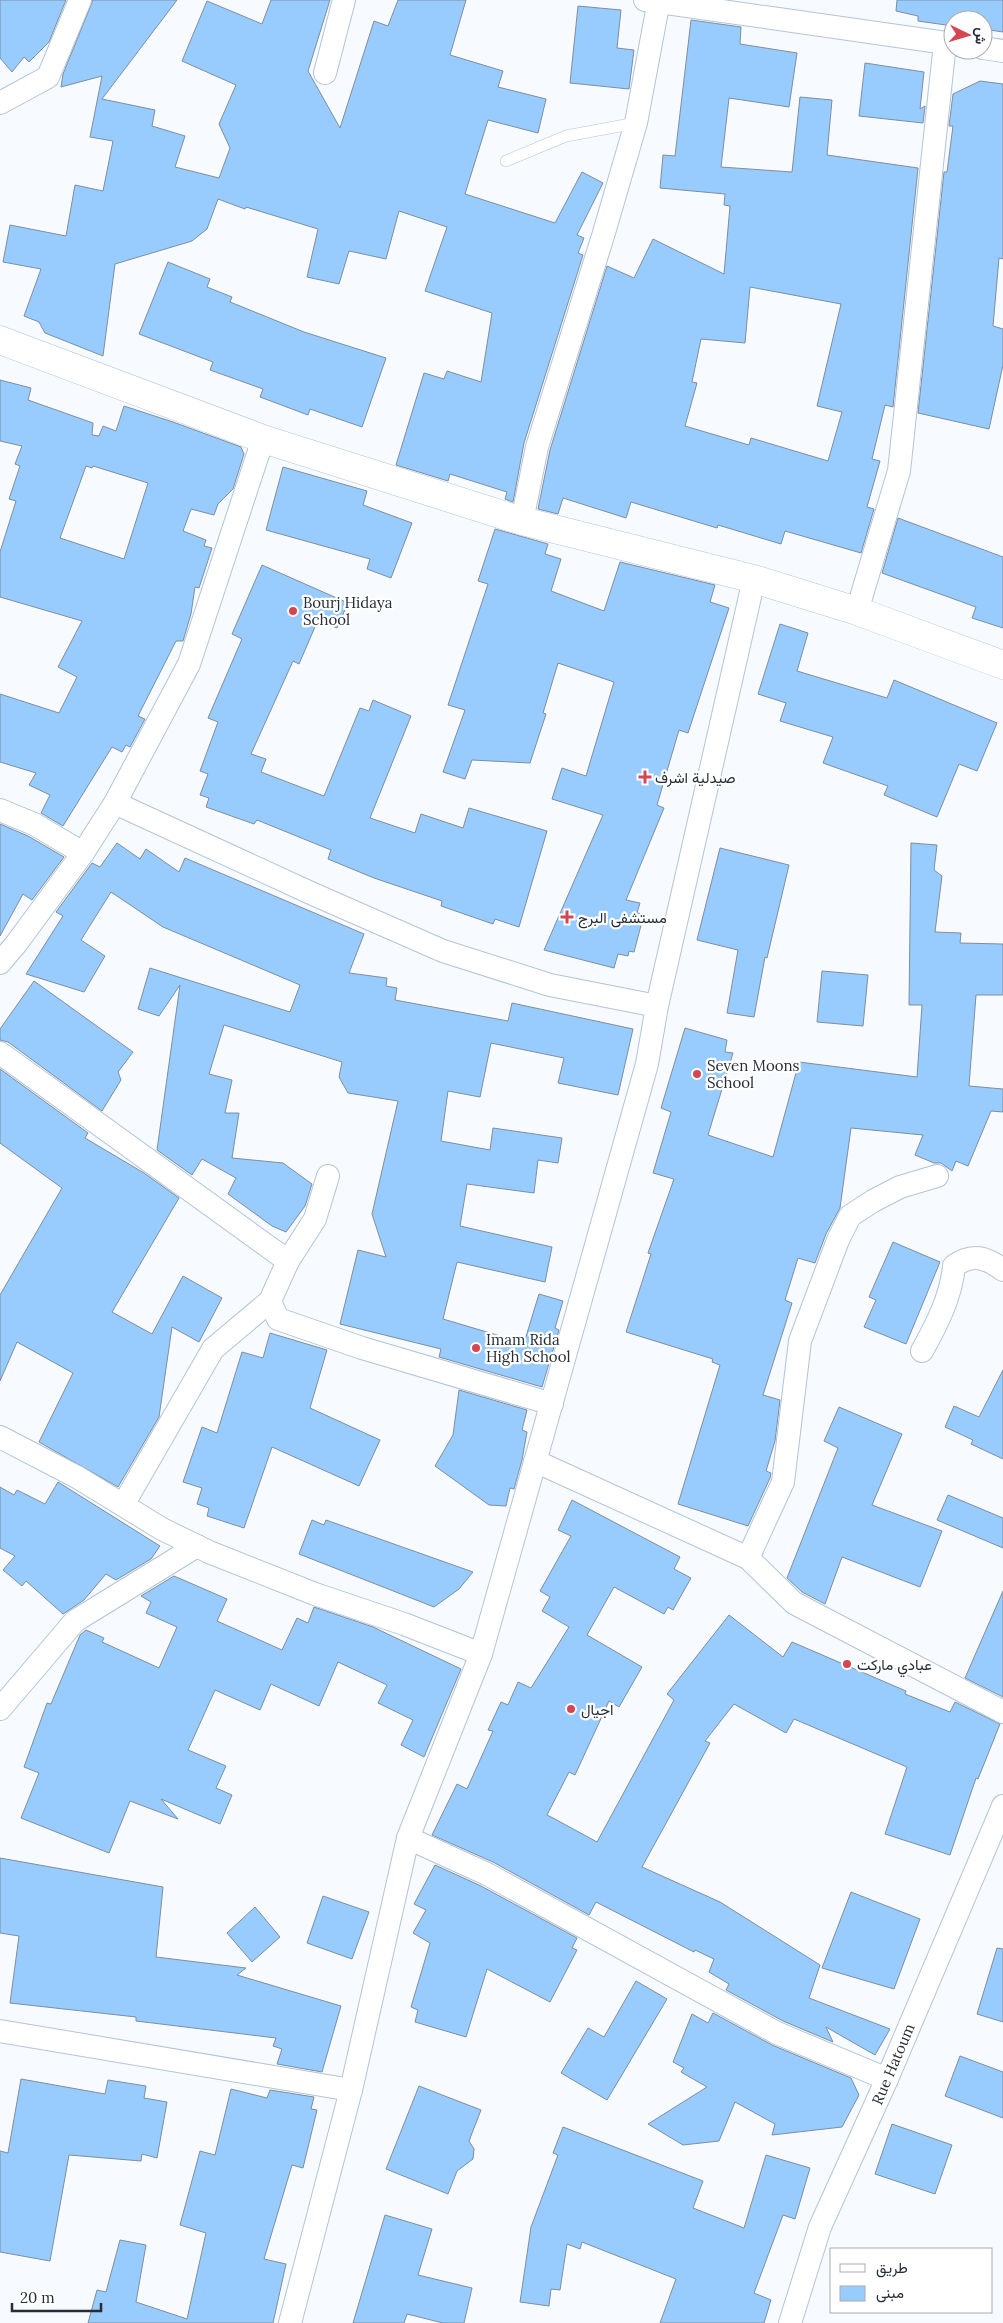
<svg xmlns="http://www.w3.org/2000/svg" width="1003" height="2323" viewBox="0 0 1003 2323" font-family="Lora,Vazirmatn,serif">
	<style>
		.building { fill: #98cbfe; stroke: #7d8e9f; fill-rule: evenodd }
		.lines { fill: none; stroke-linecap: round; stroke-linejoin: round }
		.service-casing { stroke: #b2c4d7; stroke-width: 12 }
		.minor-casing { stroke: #b2c4d7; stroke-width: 24 }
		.tertiary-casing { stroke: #b2c4d7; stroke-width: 29 }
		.service { stroke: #fff; stroke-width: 11 }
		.minor { stroke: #fff; stroke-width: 22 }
		.tertiary { stroke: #fff; stroke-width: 28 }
		.poi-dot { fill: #d54552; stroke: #fff; stroke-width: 2 }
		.labels { text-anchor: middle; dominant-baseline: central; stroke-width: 4.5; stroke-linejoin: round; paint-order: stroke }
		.poi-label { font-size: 15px; fill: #262d35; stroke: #fff; text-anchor: start }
		.street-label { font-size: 15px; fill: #262d35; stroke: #fff }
	</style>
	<rect width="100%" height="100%" fill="#f7fbff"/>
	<g class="building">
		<path d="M0 0H66L49 42 29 62 24 57 12 72 0 58Z"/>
		<path d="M93 0H177L102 99 155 110 152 126 185 136 175 167 219 178 230 148 219 124 236 85 182 61 207 1 262 24 271 0H330L308 71 340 128 374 21 388 26 398 0H466L450 55 503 71 498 87 546 99 538 133 488 120 465 194 555 223 582 172 603 183 577 235 584 238 578 253 583 255 524 443 513 502 505 499 507 492 450 474 448 481 396 465 424 373 444 379 447 371 481 382 492 313 425 291 447 227 399 211 386 259 349 251 339 284 307 277 318 229 246 207 245 209 218 199 207 229 192 241 115 264 103 356 45 333 39 322 24 316 41 269 3 262 10 225 66 236 75 185 103 191 113 141 90 137 102 76 61 87 63 74Z"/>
		<path d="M897 0H1003V32L983 29V20H953V26L918 21V16L896 11Z"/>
		<path d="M578 6 621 10 617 48 634 50 629 89 570 83Z"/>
		<path d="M691 20 741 27 740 44 797 53 789 107 729 98 721 167 792 172 800 97 832 100 827 155 918 168 893 407 885 405 872 459 880 461 867 507 874 509 861 553 785 531 781 544 718 525 717 528 631 502 626 518 563 498 558 514 538 509 550 450 607 266 634 278 653 239 724 274 730 206 724 205 725 194 660 188 663 155 675 156ZM750 287 841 304 817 406 842 412 828 461 751 438 749 445 685 426 697 383 692 382 701 339 745 343Z"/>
		<path d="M865 63 924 72 920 109 925 106 923 123 859 116Z"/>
		<path d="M980 81 1003 84V259L999 258 993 326 1003 329V365L989 429 918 413 944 172H947L953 126H949L953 94Z"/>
		<path d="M168 262 210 279 207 287 232 297 230 302 304 332 386 358 362 427 310 409 308 415 260 397 263 389 210 370 213 362 139 334Z"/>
		<path d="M0 380 31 388 28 400 93 423 92 435 99 436 103 426 116 431 124 406 173 422 241 447 244 454 233 489 218 504 214 515 191 509 183 531 206 540 204 546 212 548 199 588 195 587 191 614 183 641H176L138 716 145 719 130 747 126 745 122 752 112 747 63 826 41 813 50 795 29 785 36 773 0 762V694L59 713 77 677 58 667 82 621 0 597V552L16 501 9 499 20 466 15 464 22 446 0 441ZM86 466 92 468 93 466 148 483 124 559 60 538Z"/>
		<path d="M283 467 367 491 363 505 412 523 391 578 367 569 370 559 266 530Z"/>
		<path d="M898 518 1003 557V628L972 618 976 607 882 573Z"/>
		<path d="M495 529 548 544 545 554 561 559 551 591 604 611 620 562 715 585 710 602 729 608 688 733 679 730 657 805 664 808 626 900 640 903 637 913 644 914 634 952 629 951 628 956 618 954 614 968 544 950 603 815 552 799 562 768 586 776 614 682 558 663 543 713 546 714 530 763 472 760 465 779 443 772 465 710 448 705 488 584 478 581Z"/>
		<path d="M262 565 348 603 337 628 318 620 299 664 293 661 251 754 266 759 261 772 324 796 360 708 369 711 373 700 411 716 370 818 415 833 421 814 463 828 469 808 547 831 519 927 495 919 493 924 441 906 442 901 374 878 328 859 331 850 257 820 254 824 206 807 209 798 200 795 208 774 200 771 218 722 208 718 242 639 232 634Z"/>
		<path d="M780 624 808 633 797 671 887 698 894 680 997 723 977 771 959 764 937 817 884 795 888 786 823 763 833 737 780 721 786 703 758 694Z"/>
		<path d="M0 824 28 836 64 857 32 900 23 894 0 936Z"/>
		<path d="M117 843 140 859 146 849 179 872 185 858 364 934 349 973 387 978 386 986 397 988 395 1000 508 1021 512 1003 633 1029 618 1095 558 1083 564 1058 491 1043 480 1097 448 1091 441 1141 490 1150 493 1128 562 1138 558 1163 538 1160 534 1193 467 1184 460 1226 552 1247 545 1282 457 1262 443 1319 524 1343 539 1294 563 1301 555 1328 559 1330 542 1387 439 1357 441 1349 340 1324 358 1250 386 1257 372 1214 398 1101 348 1093 339 1077 342 1062 224 1025 209 1074 232 1080 225 1113H239L232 1158 283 1163 312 1184 305 1206 286 1232 272 1226 228 1194 236 1178 202 1159 192 1175 157 1150 180 985 159 1016 138 1009 150 968 290 1012 300 985 163 927 111 892 81 940 105 956 84 992 26 974 63 916 56 912 92 863 100 867Z"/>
		<path d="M911 843 937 845 934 870 942 876 935 932 961 933 960 943 1003 944V995H976L969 1086 1003 1089V1112L991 1111 968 1166 956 1161 952 1171 941 1163H934L915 1155 923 1135 851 1128 840 1208 826 1234 815 1263 798 1258 785 1300 792 1303 763 1395 780 1400 775 1441 766 1471 771 1473 770 1478 748 1526 678 1504 720 1365 712 1362 713 1359 626 1332 651 1254 648 1253 674 1179 653 1173 671 1112 661 1108 685 1028 727 1040 725 1052 733 1053 708 1135 773 1157 799 1062 917 1077 922 1005H909Z"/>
		<path d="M720 848 789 865 767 958 765 957 754 1017 727 1013 738 950 697 940Z"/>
		<path d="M822 971 868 975 863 1026 817 1022Z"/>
		<path d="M34 981 133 1052 118 1072 121 1080 102 1111 8 1042 0 1040V1029Z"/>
		<path d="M0 1069 88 1133 85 1138 144 1173 179 1198 112 1312 152 1334 183 1276 222 1298 199 1342 172 1327 159 1417 118 1487 39 1442 73 1373 17 1342 0 1381V1295L62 1188 0 1143Z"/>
		<path d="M893 1242 940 1262 906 1344 864 1327 876 1300 869 1297Z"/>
		<path d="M270 1333 327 1350 310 1408 380 1440 359 1486 272 1447 244 1528 207 1516 209 1508 197 1504 202 1488 183 1482 202 1427 217 1433 242 1352 263 1358Z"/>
		<path d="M1003 1370V1459L971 1444 973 1440 945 1427 954 1406 979 1417Z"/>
		<path d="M459 1390 527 1410 522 1430 527 1432 522 1460 514 1489 510 1488 506 1506 489 1505 435 1466 453 1435Z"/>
		<path d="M839 1407 902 1434 872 1505 942 1531 920 1587 842 1557 825 1604 802 1592 787 1578 838 1448 824 1441Z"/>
		<path d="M58 1482 160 1546 151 1559 116 1580 106 1574 84 1600 63 1614 26 1581 22 1586 3 1570 15 1556 0 1548V1487L14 1495 17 1490 45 1504Z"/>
		<path d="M948 1495 1003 1518V1548L937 1520Z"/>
		<path d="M572 1500 680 1557 674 1569 691 1578 673 1610 668 1607 664 1614 614 1587 587 1635 642 1667 619 1707 609 1701 575 1775 569 1772 547 1815 553 1818 597 1842 674 1700 667 1694 729 1615 783 1657 792 1642 906 1691 905 1694 950 1712 955 1702 1000 1724 978 1779 976 1778 950 1855 885 1834 907 1767 794 1719 786 1733 734 1704 705 1741 710 1743 642 1867 720 1902 820 1965 809 1998 890 2029 875 2055 826 2027 833 2042 783 2021 726 1990 729 1984 709 1972 714 1959 695 1950 694 1952 596 1902 589 1915 493 1862 432 1835 457 1784 467 1789 493 1731 488 1730 501 1702 508 1705 518 1682 531 1688 569 1627 542 1611 550 1597 540 1591 571 1536 558 1530Z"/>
		<path d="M312 1520 324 1525 326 1520 473 1572 459 1589 434 1607 299 1554Z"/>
		<path d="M174 1576 227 1599 217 1621 282 1650 297 1618 308 1623 314 1607 373 1627 461 1669 424 1757 401 1745 413 1720 378 1703 387 1685 338 1662 319 1706 271 1684 260 1710 215 1690 188 1750 226 1766 216 1788 232 1795 220 1824 161 1799 178 1819 130 1801 109 1853 21 1818 39 1773 24 1767 47 1703 51 1704 80 1635 86 1630 104 1638 102 1642 159 1668 177 1627 146 1613 151 1602 141 1596Z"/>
		<path d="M1003 1591V1697L965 1678Z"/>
		<path d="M0 1858 163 1887 156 1957 246 1968 237 1975 341 2006 322 2072 277 2064 282 2049 273 2046 276 2038 136 2021V2017L10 2003 19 1936 0 1933Z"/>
		<path d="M435 1865 481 1886 577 1938 572 1948 577 1950 550 2002 487 1969 466 2037 415 2022 418 2010 411 2007 430 1943 413 1933 426 1910 414 1904Z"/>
		<path d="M851 1892 920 1919 894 1989 822 1968Z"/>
		<path d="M323 1896 369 1912 352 1959 307 1943Z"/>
		<path d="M255 1907 280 1937 252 1962 227 1933Z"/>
		<path d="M997 1948 1003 1949V2022L977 2014Z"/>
		<path d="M636 1981 667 1999 607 2100 561 2073 588 2028 604 2037Z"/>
		<path d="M713 2013 772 2045 851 2078 859 2095 842 2127 772 2135 775 2124 735 2102 719 2141 683 2145 648 2124 707 2087 681 2072 684 2068 673 2062 692 2014 708 2023Z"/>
		<path d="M960 2056 1003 2072V2118L945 2096Z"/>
		<path d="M21 2079 105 2094 108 2080 146 2086 144 2098 167 2102 157 2158 142 2154 141 2161 69 2155 50 2261 0 2252V2151L8 2153Z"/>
		<path d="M419 2086 481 2110 469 2141 474 2149 473 2159 457 2171 448 2194 386 2169Z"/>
		<path d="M231 2089 267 2098 270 2090 314 2097 311 2109 317 2110 303 2168 292 2165 264 2259 286 2264 273 2323H88L97 2290 106 2292 120 2240 146 2245 136 2302 187 2319 206 2233 180 2225 200 2151 215 2155Z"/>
		<path d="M892 2124 952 2145 935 2194 875 2174Z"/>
		<path d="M563 2127 703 2181 693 2208 744 2228 766 2155 810 2168 795 2219 783 2215 754 2293 771 2300 764 2323H660L676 2279 582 2242 580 2249 567 2244 560 2290 551 2289 549 2306 520 2302 531 2227 558 2155 553 2153Z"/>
		<path d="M385 2215 432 2229 418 2275 472 2288 464 2323H443L407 2314 404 2323H353Z"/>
	</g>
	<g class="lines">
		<g class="service-casing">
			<path id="service" d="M506 161 566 136 636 123"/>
		</g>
		<g class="minor-casing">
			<g id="minor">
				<path d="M645 0 953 44"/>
				<path d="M983 48 1003 51"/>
				<path d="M325 73 344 0"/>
				<path d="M0 103 48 77 80 0"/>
				<path d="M522 521 537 447 603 236 636 123 659 0"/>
				<path d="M857 611 899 471 945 43"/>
				<path d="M115 803 313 894 443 951 550 985 657 1006"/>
				<path d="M0 810 34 824 83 853"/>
				<path d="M0 963 16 944 83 853 115 803 189 664 263 439"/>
				<path d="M0 1053 288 1261 315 1219 328 1176"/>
				<path d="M270 1301 278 1319 362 1348 552 1404"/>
				<path d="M922 1351C937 1324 951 1297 954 1266 972 1253 986 1257 1003 1270"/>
				<path d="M0 1437 77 1477 162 1529 209 1552 315 1594 404 1624 481 1654"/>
				<path d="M535 1461 748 1558 794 1603 1003 1712"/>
				<path d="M123 1505 213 1349 270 1301 288 1261"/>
				<path d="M748 1558 783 1482 800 1341 838 1240 850 1216 873 1201 900 1187 937 1176"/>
				<path d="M0 1709 75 1621 197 1546"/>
				<path d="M408 1838 487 1874 777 2033 887 2079"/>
				<path d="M0 2031 351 2090"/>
				<path d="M290 2323 351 2090 408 1838 481 1654 647 1064 657 1006 754 579"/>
				<path d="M790 2323 820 2227 887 2079 1003 1806"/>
			</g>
		</g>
		<g class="tertiary-casing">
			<path id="tertiary" d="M0 340 263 439 522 521 754 579 857 611 1003 665"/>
		</g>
		<use href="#service" class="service"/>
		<use href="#minor" class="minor"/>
		<use href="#tertiary" class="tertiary"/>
	</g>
	<g class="poi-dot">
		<circle cx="293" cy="611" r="5"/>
		<path d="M642.5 769.5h5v5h5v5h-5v5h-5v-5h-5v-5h5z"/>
		<path d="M564.5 909.5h5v5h5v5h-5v5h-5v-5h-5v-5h5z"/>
		<circle cx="697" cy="1074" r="5"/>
		<circle cx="476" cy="1348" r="5"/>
		<circle cx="847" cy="1664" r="5"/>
		<circle cx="571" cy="1709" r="5"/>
	</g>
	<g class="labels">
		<g class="poi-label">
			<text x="303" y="602">Bourj Hidaya<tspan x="303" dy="17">School</tspan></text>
			<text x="655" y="777">صيدلية اشرف</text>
			<text x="578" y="917">مستشفى البرج</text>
			<text x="707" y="1065">Seven Moons<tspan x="707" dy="17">School</tspan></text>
			<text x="486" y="1339">Imam Rida<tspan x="486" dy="17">High School</tspan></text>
			<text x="857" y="1664">عبادي ماركت</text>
			<text x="581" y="1709">اجيال</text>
		</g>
		<g class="street-label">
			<text transform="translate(893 2064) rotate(-67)">Rue Hatoum</text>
		</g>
	</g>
	<rect x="830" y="2248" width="162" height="65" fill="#ffffff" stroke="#a8abae"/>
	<rect x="840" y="2264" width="25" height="8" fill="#ffffff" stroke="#a8abae"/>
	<text x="876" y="2273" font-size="15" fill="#262d35">طريق</text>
	<rect x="840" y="2286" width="25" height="15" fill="#98cbfe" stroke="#a8abae"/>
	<text x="876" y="2298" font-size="15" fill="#262d35">مبنى</text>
	<g transform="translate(968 35) rotate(95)"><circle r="24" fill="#ffffff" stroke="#a8abae"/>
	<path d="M0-4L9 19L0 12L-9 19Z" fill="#d54552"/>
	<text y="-8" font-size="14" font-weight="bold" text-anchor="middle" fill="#262d35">ش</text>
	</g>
	<path d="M12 2303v8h89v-8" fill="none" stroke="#262d35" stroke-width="2.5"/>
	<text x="20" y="2303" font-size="15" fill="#262d35" stroke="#ffffff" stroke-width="4" paint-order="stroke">20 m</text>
</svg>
